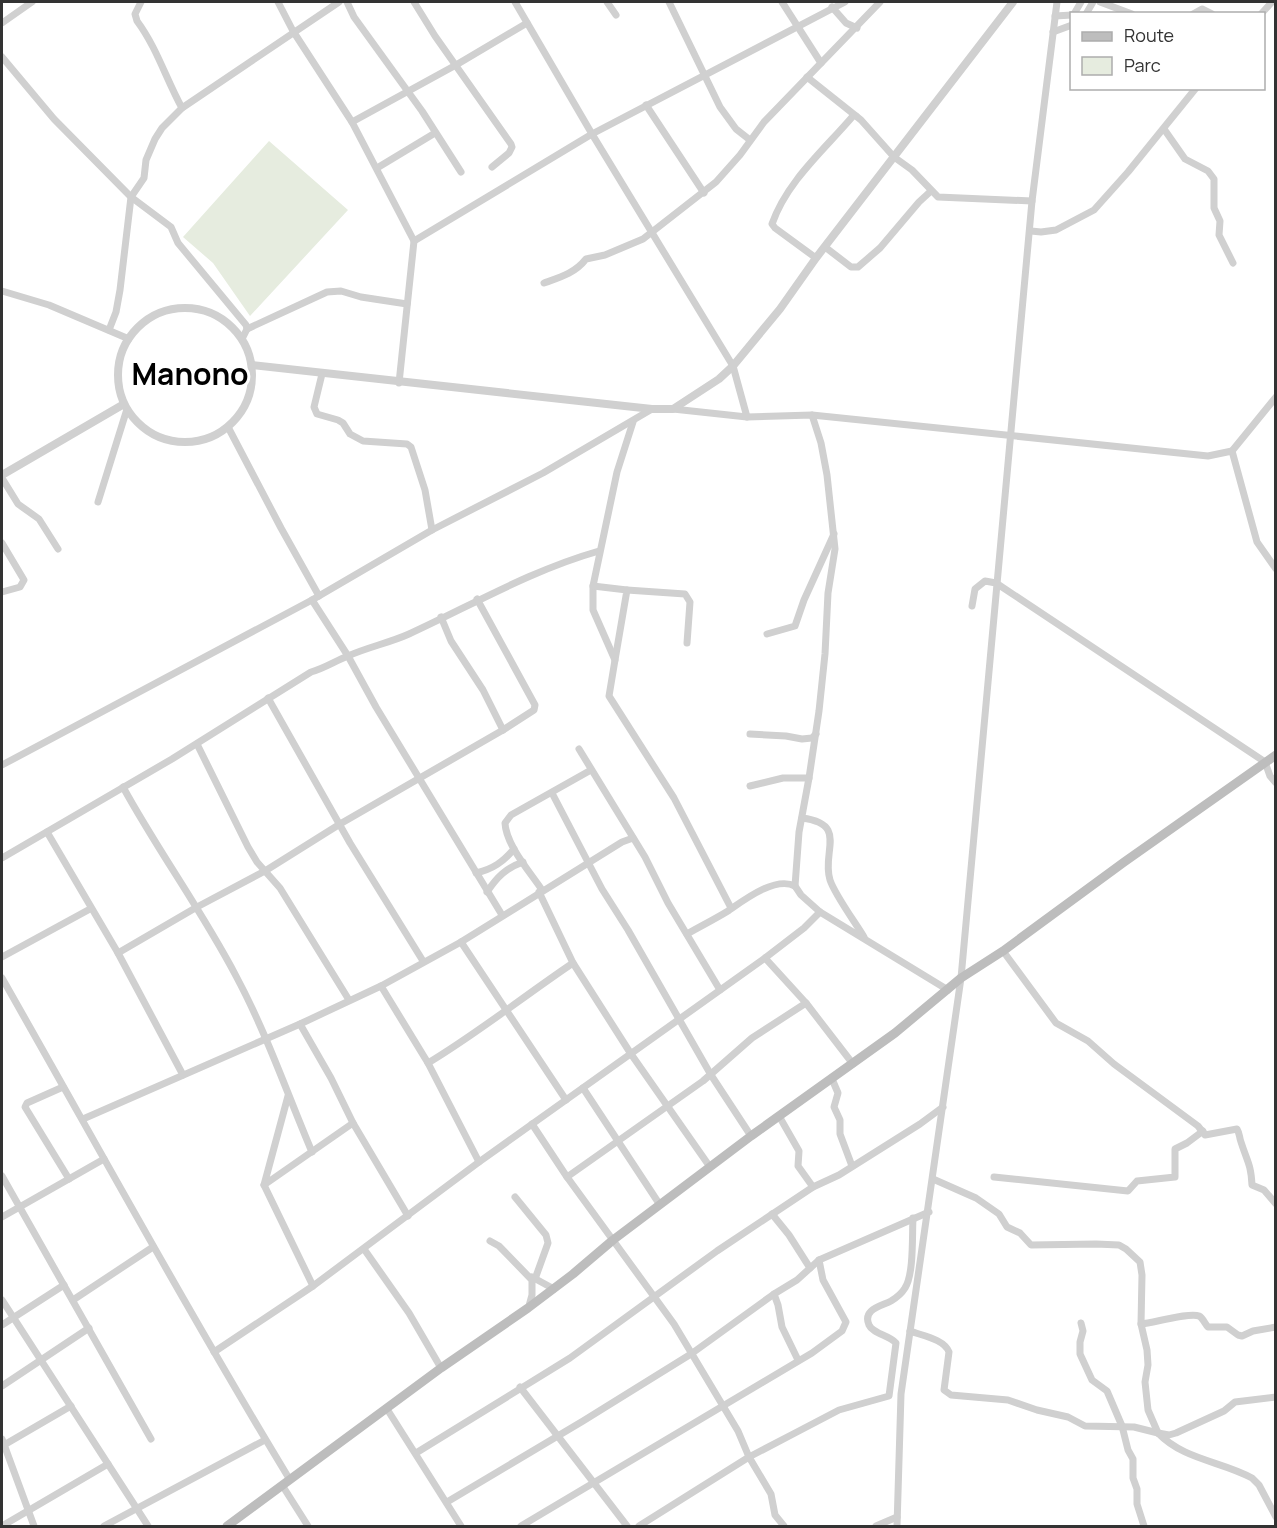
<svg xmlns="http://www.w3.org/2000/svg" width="1277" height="1528" viewBox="0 0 1277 1528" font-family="Manrope,sans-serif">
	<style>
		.green { fill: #e6ecdf }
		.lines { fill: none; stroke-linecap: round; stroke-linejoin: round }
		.minor { stroke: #d0d0d0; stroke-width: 7 }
		.tertiary { stroke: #d0d0d0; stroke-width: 8 }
		.secondary { stroke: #bdbdbd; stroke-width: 9 }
		.labels { text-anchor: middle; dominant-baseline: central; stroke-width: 6; stroke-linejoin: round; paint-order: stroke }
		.town-label { font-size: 30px; font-weight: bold; fill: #000; stroke: #fff }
	</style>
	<rect width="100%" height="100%" fill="#fff"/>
	<path class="green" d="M269 141 348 210 250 316 213 263 183 237Z"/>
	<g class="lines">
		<g class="minor">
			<path d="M141 2 135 14 137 21C157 48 166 79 182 108"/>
			<path d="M278 2 293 31 352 122 414 241 399 383"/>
			<path d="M347 2 354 17 422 111 461 172"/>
			<path d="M414 2 435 36 511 144 512 147 509 153 492 167"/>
			<path d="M515 2 592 134 733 366 747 417"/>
			<path d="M607 2 616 15"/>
			<path d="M669 2 720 107 736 129 750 140"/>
			<path d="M782 2 821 63"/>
			<path d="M1100 2 1132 14"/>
			<path d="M832 7 846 23 857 28"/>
			<path d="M1074 14 1081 2"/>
			<path d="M1086 14 1093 2"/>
			<path d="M1193 14 1202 9 1212 14"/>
			<path d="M1261 14 1272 2"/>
			<path d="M1055 16 1072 15"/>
			<path d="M2 23 32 2"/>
			<path d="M1053 32 1072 25"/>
			<path d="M2 57 54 119 131 197 171 227 178 243 246 325 247 329 242 339"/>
			<path d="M807 77 856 116"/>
			<path d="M646 105 704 193"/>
			<path d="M352 122 456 65 527 23"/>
			<path d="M1164 129 1185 159 1208 171 1214 179V208L1220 221 1219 235 1233 263"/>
			<path d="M377 168 435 133"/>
			<path d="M1031 231 1041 232 1056 230 1094 210 1128 172 1196 88"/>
			<path d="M414 241 592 134 845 2"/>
			<path d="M825 247 851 267H858L880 248 919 202 931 191"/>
			<path d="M816 258 775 228 772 224C787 181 825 149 853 116H856L861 120 894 157 912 170 938 197 1032 201"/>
			<path d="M544 283C561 277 575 273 586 259L605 255 643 239 716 182 740 155 764 122 880 2"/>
			<path d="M2 291 49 305 129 339"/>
			<path d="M247 329 327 292 341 291 361 297 407 304"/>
			<path d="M109 330 116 312 120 290 131 197 144 178 146 160 155 139 162 128 182 108 339 2"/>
			<path d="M322 374 314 407 317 414 338 420 343 423 350 434 363 441 407 444 411 447 425 490 432 530"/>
			<path d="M673 409 747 417 812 415 1208 456 1232 451 1257 542 1276 569"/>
			<path d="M812 415 821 443 827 475 835 549 828 593 825 654 819 711 809 778 799 832 795 886 801 895 820 912 948 990"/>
			<path d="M633 422 617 472 593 586V610L615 660 609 696 674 798 731 908"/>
			<path d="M228 427 281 528 319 596"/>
			<path d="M1232 451 1276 397"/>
			<path d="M2 478 18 504 39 519 58 549"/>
			<path d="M98 502 127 409"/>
			<path d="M2 543 24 580 20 587 2 592"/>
			<path d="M593 586 627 590 615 660"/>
			<path d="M627 590 685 594 690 602 687 643"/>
			<path d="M312 600 348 656 376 707 502 915"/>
			<path d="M972 606 975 589 985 581 996 583 1265 762 1270 776 1276 783"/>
			<path d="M441 617 451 641 483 690 503 730"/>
			<path d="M767 634 795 626 804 600 834 534"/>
			<path d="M268 698 350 843 423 961"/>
			<path d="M750 734 786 736 802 739 812 738 816 734"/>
			<path d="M197 744 248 847 257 862 280 888 349 1000"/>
			<path d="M579 749 645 857 668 903 720 990"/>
			<path d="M2 765 312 600 432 530 543 473 652 409"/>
			<path d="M750 786 783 778H809"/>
			<path d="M123 787C158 851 202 911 236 976 266 1032 287 1093 312 1152"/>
			<path d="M552 793 602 889 628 930 711 1075 751 1136"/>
			<path d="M802 818C849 824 821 852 830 880 835 895 855 922 864 937"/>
			<path d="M47 832 118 953 183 1075"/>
			<path d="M2 858 172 759 311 672C325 668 335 661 348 656 368 647 389 643 409 634 472 605 532 570 599 551"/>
			<path d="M476 873C493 869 503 862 514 849"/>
			<path d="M542 890C530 872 506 845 505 823L511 815 591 770"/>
			<path d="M487 892C497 877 506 868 523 862"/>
			<path d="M539 892 573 963 631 1054 710 1167"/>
			<path d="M687 934C701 926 715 919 728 911 744 900 775 876 795 886"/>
			<path d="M461 942 566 1100"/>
			<path d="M1003 951 1056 1023 1088 1041 1114 1064 1198 1126 1205 1135 1237 1129C1240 1134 1239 1137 1241 1142 1247 1161 1251 1164 1252 1185L1264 1190 1276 1204"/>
			<path d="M118 953 197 907 265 871 340 824 503 730 534 710 535 705 477 599"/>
			<path d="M2 957 90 909"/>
			<path d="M765 958 806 1003 853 1064"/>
			<path d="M2 978C97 1145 190 1315 290 1480"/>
			<path d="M381 986 428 1063 479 1162"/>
			<path d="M300 1024 331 1078 353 1123 408 1216"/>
			<path d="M428 1063C478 1033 524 996 573 963"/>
			<path d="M832 1079 838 1093 834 1107 840 1120V1134L852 1166"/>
			<path d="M63 1087 27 1103 25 1107 69 1179"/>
			<path d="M583 1088 660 1205"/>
			<path d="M288 1096 264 1185 313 1286"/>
			<path d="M779 1116 799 1151 798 1166 813 1187"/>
			<path d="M83 1119 300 1024 381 986 461 942 622 842 633 838"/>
			<path d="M532 1124 567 1177 674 1324 738 1431 749 1457 771 1494 775 1515 784 1526"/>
			<path d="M2 1176 151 1439"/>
			<path d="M567 1177 703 1081 752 1038 806 1003"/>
			<path d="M994 1177 1128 1191 1137 1181 1175 1177V1149L1187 1143 1203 1131"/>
			<path d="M933 1179 976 1198 999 1214 1007 1227 1020 1233 1031 1245 1096 1244 1119 1245 1126 1249 1140 1262 1142 1275 1141 1324 1147 1350 1148 1365 1145 1382 1148 1410 1158 1433"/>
			<path d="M264 1185 353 1123"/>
			<path d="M515 1197 546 1235 548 1243 535 1279"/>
			<path d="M772 1214 789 1235 810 1268"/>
			<path d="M2 1217 104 1159"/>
			<path d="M490 1241 499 1246 532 1280V1295L529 1306"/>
			<path d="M364 1249 409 1313 441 1368"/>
			<path d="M532 1277 554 1289"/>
			<path d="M774 1294 778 1305 782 1327 798 1360"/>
			<path d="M2 1300 148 1526"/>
			<path d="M73 1300 153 1247"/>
			<path d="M1081 1323 1083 1331 1080 1342V1354L1092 1380 1107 1391 1122 1426 1128 1450 1133 1459V1478L1137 1489V1504L1144 1526"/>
			<path d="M1141 1324C1153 1323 1190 1312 1199 1316 1203 1318 1205 1324 1208 1327H1227L1238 1335 1242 1336 1253 1331 1276 1327"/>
			<path d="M2 1325 64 1285"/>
			<path d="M910 1331C923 1336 944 1339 949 1352L944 1390 951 1395 1008 1400 1037 1410 1068 1417 1085 1426 1134 1427 1158 1433"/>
			<path d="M214 1352 313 1286 479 1162 765 958 804 928 820 912"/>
			<path d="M2 1386 89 1328"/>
			<path d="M520 1387 627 1526"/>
			<path d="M1276 1397 1235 1402 1224 1411 1176 1433 1169 1435 1158 1433C1184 1460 1221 1461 1252 1478L1259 1485 1276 1517"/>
			<path d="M387 1409 461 1526"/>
			<path d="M2 1439 34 1526"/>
			<path d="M4 1445 71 1406"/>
			<path d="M416 1453 570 1358 717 1251 813 1187 839 1175 920 1124 943 1107"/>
			<path d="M282 1485 308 1526"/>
			<path d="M447 1502 583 1421 691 1354 774 1294 797 1280 819 1260 929 1212"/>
			<path d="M2 1526 108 1464"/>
			<path d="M104 1526 265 1440"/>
			<path d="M521 1526 812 1353 842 1331 846 1322 823 1280 819 1260"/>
			<path d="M639 1526 749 1457 795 1433 839 1410 889 1396 896 1343C889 1335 873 1334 869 1325 862 1309 882 1306 891 1301 896 1298 902 1293 905 1288 914 1274 912 1236 913 1218"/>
			<path d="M876 1526 897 1517"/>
			<path d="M897 1526 901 1394 961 978 1032 201 1057 2"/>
		</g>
		<g class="tertiary">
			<circle cx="185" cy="375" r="67"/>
			<path d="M252 365 652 409H673L719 379 733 366 780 309 816 258 1013 2"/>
			<path d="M2 475 124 404"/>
		</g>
		<path class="secondary" d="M227 1526 441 1368 528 1308 573 1274 613 1240 751 1136 895 1033 961 978 1003 951 1124 862 1276 755"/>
	</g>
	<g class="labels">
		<g class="town-label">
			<text x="190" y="373">Manono</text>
		</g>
	</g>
	<rect width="1277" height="1528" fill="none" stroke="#333333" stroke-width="6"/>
	<rect x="1070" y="12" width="195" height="78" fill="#ffffff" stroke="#adadad" stroke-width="1.5"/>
	<rect x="1082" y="32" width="30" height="9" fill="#bdbdbd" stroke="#adadad" stroke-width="1.5"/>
	<text x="1124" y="42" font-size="18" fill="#333333">Route</text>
	<rect x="1082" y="57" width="30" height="18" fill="#e6ecdf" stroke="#adadad" stroke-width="1.5"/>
	<text x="1124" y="72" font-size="18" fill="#333333">Parc</text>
</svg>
